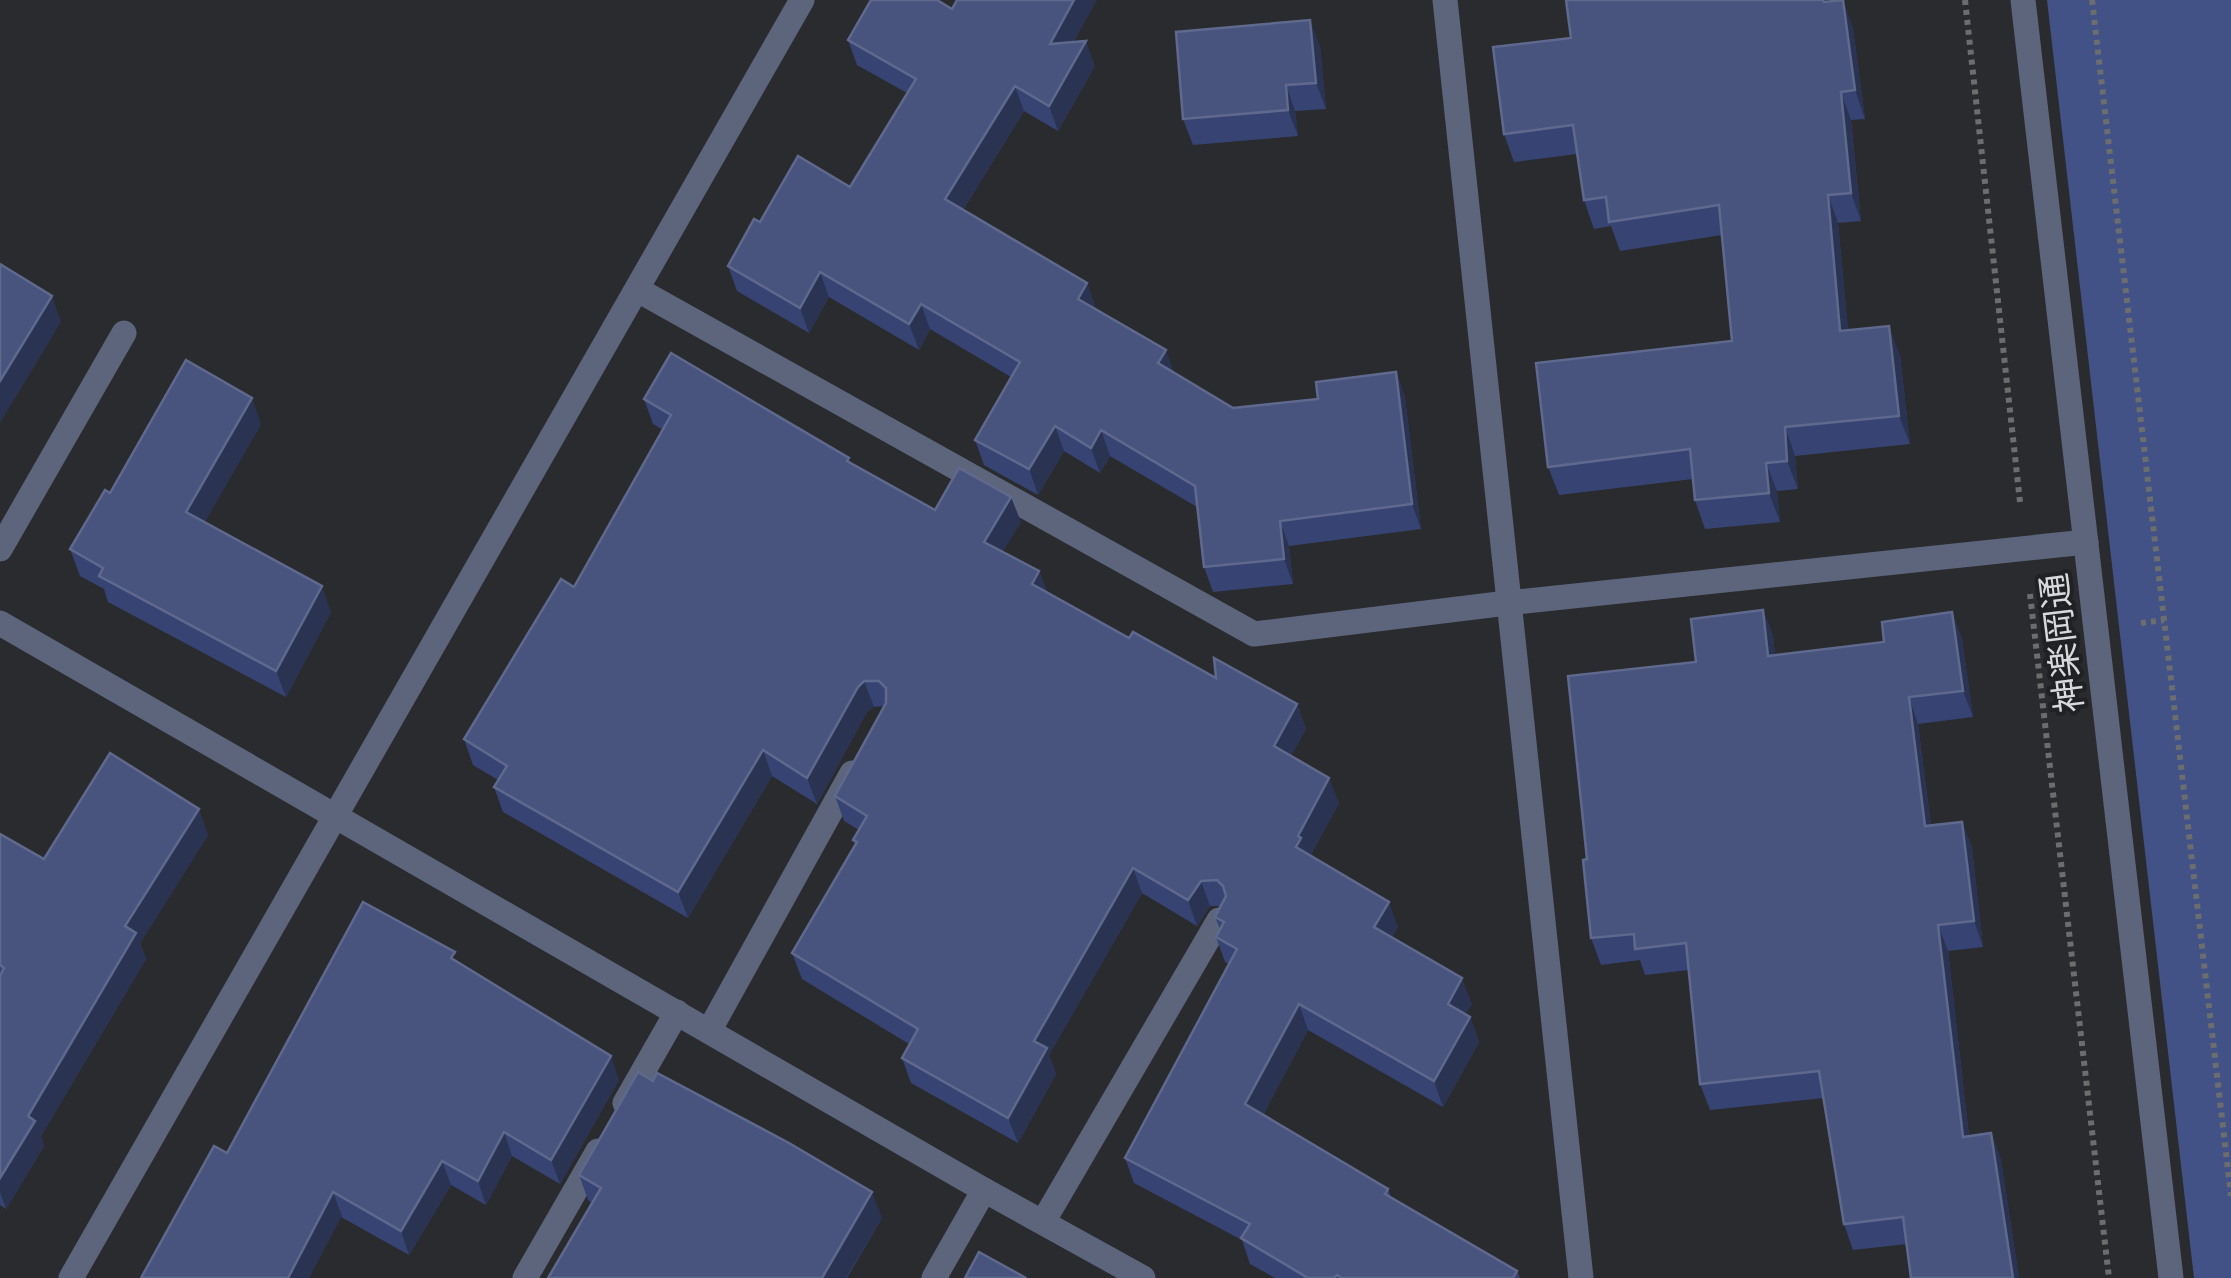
<svg xmlns="http://www.w3.org/2000/svg" width="2231" height="1278" viewBox="0 0 2231 1278" font-family="'Zilla Slab','Noto Sans JP',serif">
	<style>
		.forest { fill: #425286 }
		.lines { fill: none; stroke-linecap: round; stroke-linejoin: round }
		.path { stroke: #6c6d6f; stroke-width: 6; stroke-dasharray: 5 5; stroke-linecap: butt }
		.minor { stroke: #5d657d; stroke-width: 25 }
		.wall { fill: #374473 }
		.shaded-wall { fill: #2b3353 }
		.building { fill: #48547e; stroke: #5f698d; stroke-width: 2.5 }
		.labels { text-anchor: middle; dominant-baseline: central; stroke-width: 8; stroke-linejoin: round; paint-order: stroke }
		.street-label { font-size: 35px; fill: #d8d9db; stroke: #202124 }
	</style>
	<rect width="100%" height="100%" fill="#2a2b2e"/>
	<path class="forest" d="M2047 0H2231V1278H2194Z"/>
	<g class="lines">
		<g class="path">
			<path d="M1965 0 2020 502"/>
			<path d="M2092 0 2231 1196"/>
			<path d="M2030 594 2109 1278"/>
			<path d="M2141 623 2164 620"/>
		</g>
		<g class="minor">
			<path d="M1445 0 1581 1278"/>
			<path d="M2023 0 2171 1278"/>
			<path d="M638 290 1254 634 1507 603 2086 542"/>
			<path d="M0 549 124 333"/>
			<path d="M0 623 984 1190 1143 1278"/>
			<path d="M709 1031 852 773"/>
			<path d="M625 1103 677 1012"/>
			<path d="M1043 1222 1219 920"/>
			<path d="M71 1278 802 0"/>
			<path d="M525 1278 598 1151"/>
			<path d="M934 1278 984 1190"/>
		</g>
	</g>
	<g class="wall">
		<path d="M1830 1 1853 28 1865 119 1851 120 1861 221 1838 223 1848 330 1900 355 1910 444 1795 456 1798 489 1777 491 1780 522 1705 529 1695 500 1693 479 1559 495 1548 467 1732 341 1722 235 1620 251 1611 226 1594 229 1584 200 1577 154 1514 162 1504 134 1571 38Z"/>
		<path d="M952 9 1074 42 1095 66 1058 131 1024 111 963 210 1087 283 1096 310 1174 372 1233 408 1318 399 1396 372 1405 398 1421 529 1289 546 1293 584 1213 592 1204 567 1197 507 1110 456 1100 473 1064 451 1038 495 984 465 975 440 1011 377 930 329 919 350 829 297 809 333 737 291 728 266 760 222 850 187 907 93 857 65 848 40Z"/>
		<path d="M1320 46 1326 109 1295 111 1298 136 1193 145 1183 119Z"/>
		<path d="M644 399 851 463 935 510 1021 522 1002 552 1039 571 1047 592 1129 638 1216 678 1297 704 1306 729 1291 756 1339 803 1310 856 1398 927 1392 937 1472 1004 1465 1014 1470 1017 1479 1042 1443 1107 1308 1030 1263 1115 1388 1189 1391 1197 1517 1271 1520 1278H1275L1250 1264 1242 1240 1134 1183 1125 1158 1229 964 1225 962 1216 937 1220 929 1215 917 1221 906H1210L1197 926 1142 893 1049 1055 1056 1074 1018 1143 911 1083 902 1058 909 1044 802 979 792 953 855 845 853 840 859 830 844 821 835 796 884 706 874 707 867 712 817 804 772 776 688 918 503 812 494 787 498 780 473 765 464 739 574 587 663 430 653 424Z"/>
		<path d="M261 424 204 523 331 612 286 697 108 602 104 589 80 576 70 549 110 493Z"/>
		<path d="M1763 610 1773 636 1775 655 1884 642 1952 612 1962 639 1973 717 1918 724 1931 826 1962 822 1972 848 1983 947 1948 951 1969 1136 1991 1133 2001 1160 2019 1278H1911L1907 1244 1853 1250 1844 1224 1824 1098 1710 1110 1700 1084 1689 970 1645 975 1640 960 1601 965 1591 938 1587 859 1696 662Z"/>
		<path d="M0 834 44 859 208 835 140 943 146 959 41 1136 44 1146 6 1209 0 1205Z"/>
		<path d="M459 964 619 1080 560 1184 512 1156 486 1205 451 1185 409 1255 227 1153Z"/>
		<path d="M579 1175 882 1218 847 1278H548L592 1203 588 1200Z"/>
	</g>
	<g class="shaded-wall">
		<path d="M1074 0H1097L1059 69 1050 44Z"/>
		<path d="M1843 0 1853 28 1865 119 1855 90Z"/>
		<path d="M1310 20 1320 46 1326 109 1316 83Z"/>
		<path d="M1086 41 1095 66 1058 131 1049 106Z"/>
		<path d="M1286 85 1295 111 1298 136 1288 110Z"/>
		<path d="M1015 86 1024 111 954 224 945 199Z"/>
		<path d="M1841 92 1851 120 1861 221 1851 193Z"/>
		<path d="M1828 195 1838 223 1851 359 1840 331Z"/>
		<path d="M820 272 829 297 809 333 800 308Z"/>
		<path d="M1087 283 1096 308 1087 324 1078 299Z"/>
		<path d="M52 296 61 322 0 423V381Z"/>
		<path d="M921 304 930 329 919 350 909 324Z"/>
		<path d="M1889 326 1900 355 1910 444 1899 416Z"/>
		<path d="M1166 350 1175 375 1158 363Z"/>
		<path d="M1396 372 1405 398 1421 529 1412 504Z"/>
		<path d="M252 398 261 424 195 539 186 512Z"/>
		<path d="M1055 426 1064 451 1038 495 1029 469Z"/>
		<path d="M1785 427 1795 456 1798 489 1787 461Z"/>
		<path d="M1101 430 1110 456 1100 473 1091 448Z"/>
		<path d="M1766 463 1777 491 1780 522 1769 493Z"/>
		<path d="M1011 497 1021 522 993 567 984 542Z"/>
		<path d="M1280 521 1289 546 1293 584 1284 559Z"/>
		<path d="M1039 571 1048 596 1032 584Z"/>
		<path d="M322 586 331 612 286 697 276 671Z"/>
		<path d="M1763 610 1773 636 1778 682 1768 656Z"/>
		<path d="M1952 612 1962 639 1973 717 1963 691Z"/>
		<path d="M864 681 874 707 867 712 817 804 807 778 858 687Z"/>
		<path d="M1909 697 1918 724 1934 852 1925 826Z"/>
		<path d="M1297 704 1306 729 1283 771 1274 746Z"/>
		<path d="M763 750 772 776 688 918 678 892Z"/>
		<path d="M1329 778 1339 803 1308 859 1296 847 1298 836Z"/>
		<path d="M199 809 208 835 140 944 146 959 41 1136 44 1146 6 1209 0 1192V1178L28 1116 125 926Z"/>
		<path d="M1962 822 1972 848 1983 947 1974 921Z"/>
		<path d="M1133 868 1142 893 1049 1055 1056 1074 1018 1143 1008 1118 1034 1041Z"/>
		<path d="M1201 881 1210 906 1197 926 1188 900Z"/>
		<path d="M1389 902 1398 927 1383 952 1374 927Z"/>
		<path d="M1938 925 1948 951 1972 1163 1963 1137Z"/>
		<path d="M1462 978 1472 1004 1457 1029 1448 1004Z"/>
		<path d="M1299 1004 1308 1030 1255 1130 1245 1104Z"/>
		<path d="M1470 1017 1479 1042 1443 1107 1434 1081Z"/>
		<path d="M611 1056 619 1080 560 1184 551 1160Z"/>
		<path d="M504 1132 512 1156 486 1205 478 1181Z"/>
		<path d="M1991 1133 2001 1160 2019 1278H2013Z"/>
		<path d="M442 1161 451 1185 409 1255 401 1231Z"/>
		<path d="M333 1192 342 1216 309 1278H288Z"/>
		<path d="M872 1192 882 1218 846 1278H822Z"/>
	</g>
	<g class="building">
		<path d="M871 0H937L952 9 957 0H1074L1050 44 1086 41 1049 106 1015 86 945 199 1087 283 1078 299 1166 350 1158 363 1233 408 1318 399 1316 382 1396 372 1412 504 1280 521 1284 559 1204 567 1195 486 1101 430 1091 448 1055 426 1029 469 975 440 1020 362 921 304 909 324 820 272 800 308 728 266 754 219 760 222 798 156 850 187 916 79 848 40Z"/>
		<path d="M1566 0H1823L1824 2 1843 0 1855 90 1841 92 1851 193 1828 195 1840 331 1889 326 1899 416 1785 427 1787 461 1766 463 1769 493 1695 500 1690 449 1548 467 1536 363 1732 341 1719 205 1609 222 1606 197 1584 200 1573 125 1504 134 1493 47 1571 38Z"/>
		<path d="M1310 20 1316 83 1286 85 1288 110 1183 119 1176 32Z"/>
		<path d="M0 264 52 296 0 381Z"/>
		<path d="M671 353 849 458 847 461 935 510 959 468 1011 497 984 542 1039 571 1032 584 1129 638 1133 632 1216 678 1214 658 1297 704 1274 746 1329 778 1298 836 1301 838 1296 847 1389 902 1374 927 1462 978 1448 1004 1470 1017 1434 1081 1299 1004 1245 1104 1388 1189 1385 1194 1517 1271 1513 1278H1342L1337 1275 1334 1278H1308L1241 1238 1250 1224 1125 1158 1237 949 1216 937 1224 922 1215 917 1226 896 1223 886 1217 880 1201 881 1188 900 1133 868 1034 1041 1047 1048 1008 1118 902 1058 918 1029 792 953 857 842 853 840 867 816 835 796 886 703V688L879 681H864L858 687 807 778 763 750 678 892 494 787 507 766 464 739 561 579 574 587 671 415 644 399Z"/>
		<path d="M186 360 252 398 186 512 322 586 276 671 99 576 103 568 70 549 105 490 110 493Z"/>
		<path d="M1763 610 1768 656 1884 642 1882 622 1952 612 1963 691 1909 697 1925 826 1962 822 1974 921 1938 925 1963 1137 1991 1133 2013 1278H1911L1903 1217 1844 1224 1819 1071 1700 1084 1686 943 1635 949 1634 934 1591 938 1583 860 1587 859 1568 676 1696 662 1691 619Z"/>
		<path d="M110 753 199 809 125 926 136 933 28 1116 35 1121 0 1178V976L4 968 0 965V834L44 859Z"/>
		<path d="M363 902 455 952 451 958 611 1056 551 1160 504 1132 478 1181 442 1161 401 1231 333 1192 288 1278H141L214 1146 227 1153Z"/>
		<path d="M638 1072 653 1081 657 1073 789 1143 872 1192 822 1278H548L601 1188 579 1175Z"/>
		<path d="M979 1252 1026 1278H965Z"/>
	</g>
	<g class="labels">
		<g class="street-label">
			<text transform="translate(2062 643) rotate(-97)">神楽岡通</text>
		</g>
	</g>
</svg>
